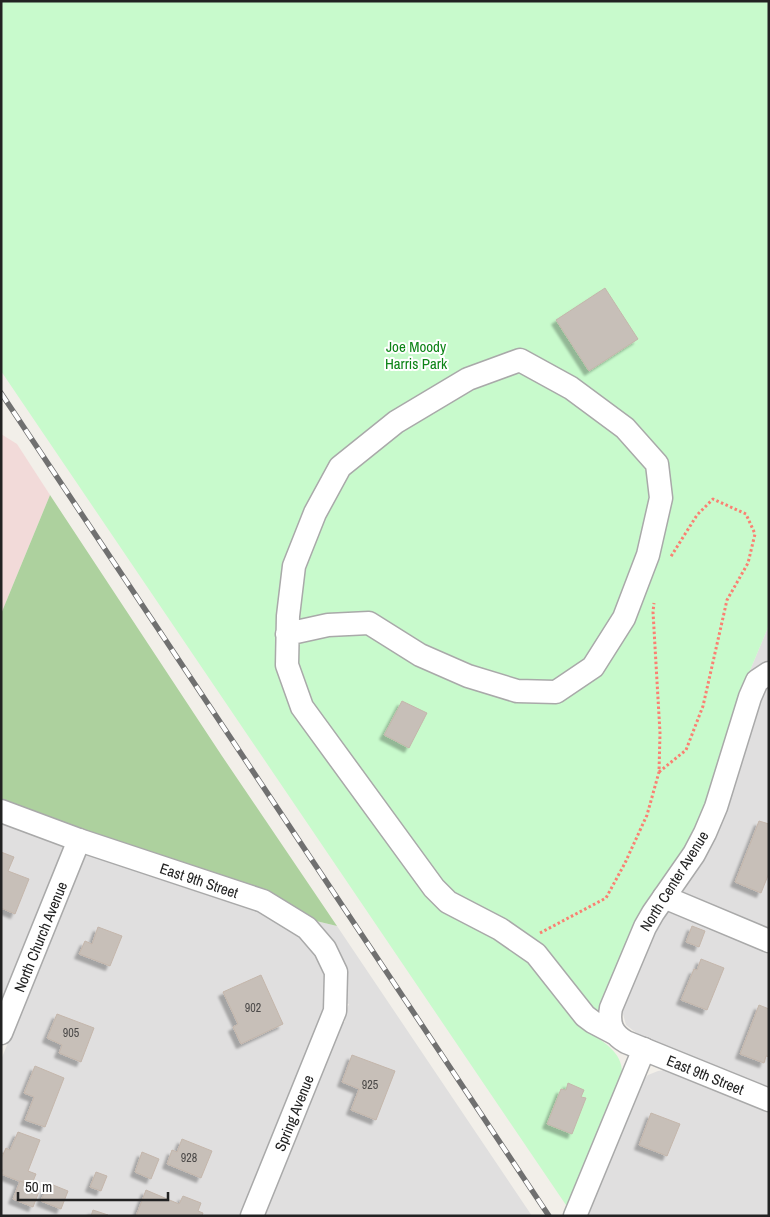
<svg xmlns="http://www.w3.org/2000/svg" width="770" height="1217" viewBox="0 0 770 1217" font-family="'Archivo Narrow',sans-serif">
	<style>
		.residential { fill: #e0dfdf }
		.commercial { fill: #f2dad9 }
		.forest { fill: #add19e }
		.park { fill: #c8facc }
		.building { fill: #c7bfb8; stroke: #c4b6ab; filter: url(#shadow) }
		.lines { fill: none; stroke-linecap: round; stroke-linejoin: round }
		.minor-casing { stroke: #a9a9a9; stroke-width: 25 }
		.path { stroke: #fa8072; stroke-width: 3; stroke-dasharray: 2.5 2.5; stroke-linecap: butt }
		.minor { stroke: #fff; stroke-width: 22 }
		.rail-casing { stroke: #707070; stroke-width: 5.5 }
		.rail { stroke: #fff; stroke-width: 4; stroke-dasharray: 11; stroke-linecap: butt }
		.labels { text-anchor: middle; dominant-baseline: central; stroke-width: 4; stroke-linejoin: round; paint-order: stroke }
		.number-label { font-size: 12px; fill: #4b4948 }
		.park-label { font-size: 15px; fill: #0c8416; stroke: #fff }
		.street-label { font-size: 15px; fill: #222; stroke: #fff }
	</style>
	<defs>
		<filter id="shadow"><feDropShadow dx="-4.5" dy="4.5" stdDeviation="1" flood-color="#0004"/></filter>
	</defs>
	<rect width="100%" height="100%" fill="#f2efe9"/>
	<g class="residential">
		<path d="M769 625V664L746 680Z"/>
		<path d="M769 685V932L683 895V892L759 698Z"/>
		<path d="M1 823 65 848 1 1006Z"/>
		<path d="M84 854 258 912 300 937 316 956 326 976 325 1009 241 1216H1V1060Z"/>
		<path d="M671 912 769 949V1089L643 1038 626 1025 622 1010 656 926 666 913Z"/>
		<path d="M316 921 337 926 532 1216H263L341 1022H345V1013L349 1004 345 1003Z"/>
		<path d="M665 1070 769 1111V1216H586L641 1083 648 1075 658 1071Z"/>
	</g>
	<path class="commercial" d="M1 434 17 444 50 495 1 614Z"/>
	<path class="forest" d="M50 495 222 756 337 926 316 921 267 890 1 802V614Z"/>
	<path class="park" d="M1 1H769V625L746 680 702 819 591 1033C605 1043 622 1053 622 1072L568 1208 1 371Z"/>
	<g class="building">
		<path d="M605 288 638 339 589 371 556 320Z"/>
		<path d="M402 701 427 713 409 748 384 735Z"/>
		<path d="M759 821 769 824V873L761 893 735 882Z"/>
		<path d="M1 852 14 857 8 871 29 879 15 914 1 908Z"/>
		<path d="M692 926 705 931 699 947 686 942Z"/>
		<path d="M98 927 122 936 110 966 79 954 85 941 92 944Z"/>
		<path d="M701 959 724 968 707 1010 681 1000 694 969 697 970Z"/>
		<path d="M261 975 283 1024 241 1044 233 1027 238 1024 223 992Z"/>
		<path d="M759 1005 769 1009V1057L766 1056 764 1063 740 1054Z"/>
		<path d="M57 1014 94 1028 81 1062 59 1053 62 1045 47 1038Z"/>
		<path d="M352 1055 395 1071 376 1120 351 1110 359 1089 342 1082Z"/>
		<path d="M35 1066 64 1078 45 1127 25 1120 34 1097 24 1093Z"/>
		<path d="M568 1083 584 1090 581 1097 586 1098 572 1134 547 1124 561 1089 566 1090Z"/>
		<path d="M651 1113 680 1124 667 1156 639 1145Z"/>
		<path d="M18 1132 40 1140 28 1171 36 1174 31 1186 1 1174 3 1170 1 1169V1159L6 1148 10 1150Z"/>
		<path d="M182 1139 212 1151 201 1178 167 1164 172 1150 177 1152Z"/>
		<path d="M142 1152 159 1159 151 1179 135 1172Z"/>
		<path d="M96 1172 107 1176 101 1191 90 1187Z"/>
		<path d="M20 1181 40 1189 33 1207 13 1199Z"/>
		<path d="M48 1183 68 1191 61 1209 41 1201Z"/>
		<path d="M146 1190 179 1204 183 1196 201 1203 198 1211 203 1213 202 1216H136Z"/>
		<path d="M93 1210 108 1215 91 1216Z"/>
	</g>
	<g class="lines">
		<g class="minor-casing">
			<g id="minor">
				<path d="M287 634 328 625 369 623 420 655 468 676 517 691 556 692 593 667 624 618 648 555 661 498 657 464 625 428 571 388 520 360 468 379 396 422 340 467 315 513 294 566 288 616 287 665 302 707 434 888 448 902 500 929 536 954 585 1016 593 1022 614 1033"/>
				<path id="s1" d="M769 673 757 681 750 697 716 807 705 833 694 854 653 913 645 927 611 1008C608 1024 612 1034 626 1042L769 1100"/>
				<path id="s2" d="M1 811 79 840 263 901 307 928 325 949 336 972 335 1011 252 1216"/>
				<path d="M664 897 769 941"/>
				<path id="s3" d="M1 1033 79 840"/>
				<path d="M575 1216 644 1049"/>
			</g>
		</g>
		<g class="path">
			<path d="M659 772 686 750 703 706 727 600 748 563 755 534 746 514 713 499 697 515 670 558"/>
			<path d="M540 933 606 898 625 863 647 815 659 772 660 733 653 612 654 603"/>
		</g>
		<use href="#minor" class="minor"/>
		<g class="rail-casing">
			<path id="rail" d="M1 393 549 1216"/>
		</g>
		<use href="#rail" class="rail"/>
	</g>
	<g class="labels">
		<g class="number-label">
			<text x="253" y="1008">902</text>
			<text x="71" y="1033">905</text>
			<text x="370" y="1085">925</text>
			<text x="189" y="1158">928</text>
		</g>
		<g class="park-label">
			<text x="416" y="346">Joe Moody<tspan x="416" dy="17">Harris Park</tspan></text>
		</g>
		<g class="street-label">
			<text stroke="none"><textPath href="#s2" startOffset="210">East 9th Street</textPath></text>
			<text transform="translate(674 881) rotate(-58)">North Center Avenue</text>
			<text stroke="none"><textPath href="#s3" startOffset="104">North Church Avenue</textPath></text>
			<text stroke="none"><textPath href="#s1" startOffset="501">East 9th Street</textPath></text>
			<text transform="translate(294 1113) rotate(-68)">Spring Avenue</text>
		</g>
	</g>
	<rect width="770" height="1217" fill="none" stroke="#222222" stroke-width="5"/>
	<path d="M18 1192v8h150v-8" fill="none" stroke="#222222" stroke-width="2.5"/>
	<text x="25" y="1192" font-size="15" fill="#222222" stroke="#ffffff" stroke-width="4" paint-order="stroke">50 m</text>
</svg>
